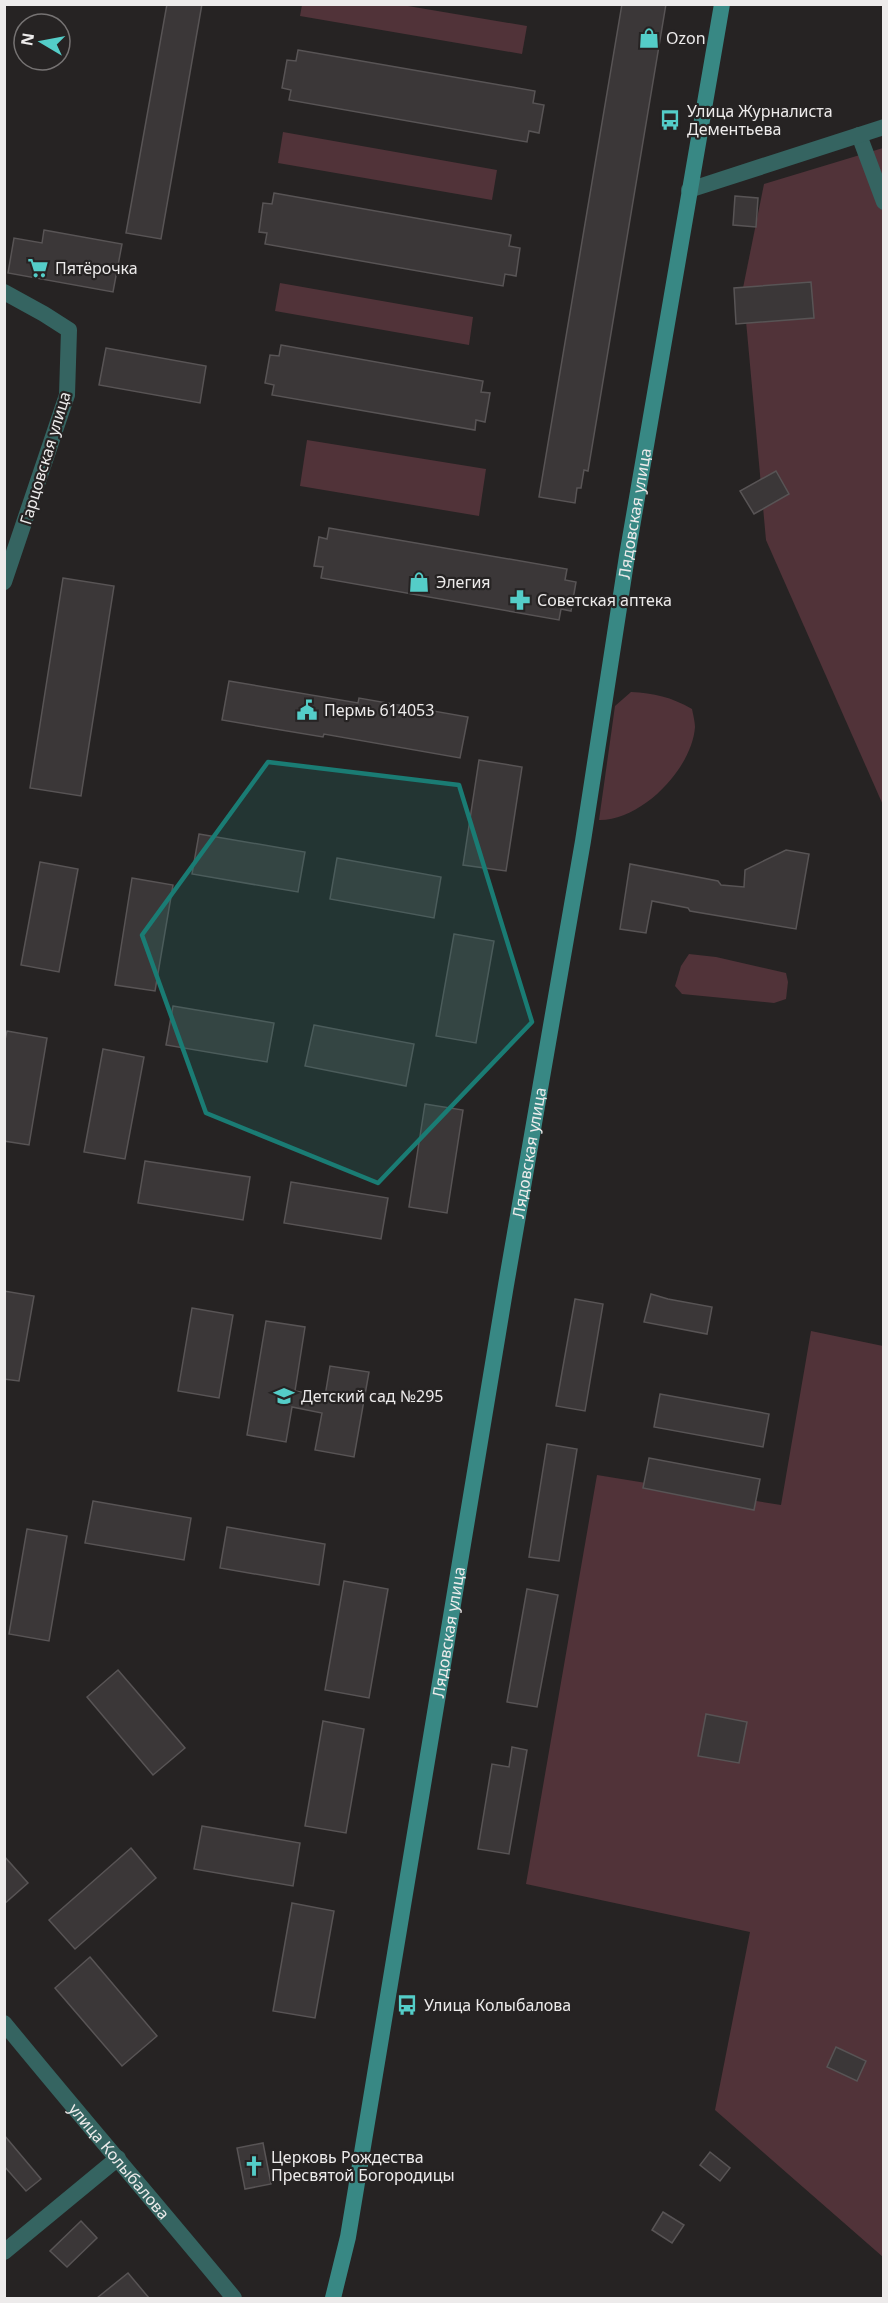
<svg xmlns="http://www.w3.org/2000/svg" width="888" height="2303" viewBox="0 0 888 2303" font-family="'Noto Sans',sans-serif">
	<style>
		.green { fill: #513339 }
		.building { fill: #3b3738; stroke: #585455; stroke-width: 1.5 }
		.lines { fill: none; stroke-linecap: round; stroke-linejoin: round }
		.minor { stroke: #356461; stroke-width: 16 }
		.tertiary { stroke: #356461; stroke-width: 16 }
		.secondary { stroke: #388884; stroke-width: 16 }
		.marked { fill: #1a7c74; fill-opacity: 0.2; stroke: #1a7c74; stroke-width: 4.5; stroke-linejoin: round }
		.labels { text-anchor: middle; dominant-baseline: central; stroke-width: 4.5; stroke-linejoin: round; paint-order: stroke }
		.poi-label { font-size: 16px; fill: #edebeb; stroke: #262323; text-anchor: start }
		.street-label { font-size: 16px; fill: #edebeb; stroke: #262323 }
	</style>
	<rect width="100%" height="100%" fill="#262323"/>
	<g class="green">
		<path d="M302 5H402L527 26 522 54 300 16Z"/>
		<path d="M283 132 497 170 492 200 278 163Z"/>
		<path d="M883 148V805L766 540 743 288 764 184Z"/>
		<path d="M280 283 473 317 469 345 275 311Z"/>
		<path d="M307 440 486 469 479 516 300 486Z"/>
		<path d="M631 692C654 693 671 697 692 709 693 714 695 722 695 727 692 769 641 821 599 820L615 706Z"/>
		<path d="M689 954 716 957 786 973 788 982 786 999 774 1003 682 994 675 986 681 966Z"/>
		<path d="M811 1331 883 1346V2257L715 2110 750 1932 526 1884 597 1475 781 1505Z"/>
	</g>
	<g class="building">
		<path d="M167 4H202L161 239 126 233Z"/>
		<path d="M622 4H666L588 471 584 470 581 488H577L575 503 539 497Z"/>
		<path d="M298 50 535 91 533 103 544 105 539 133 529 131 527 142 289 100 291 90 282 88 287 60 296 61Z"/>
		<path d="M274 193 511 235 509 246 520 248 516 276 505 274 503 286 265 244 267 233 259 232 263 203 272 204Z"/>
		<path d="M735 196 758 198 756 227 733 225Z"/>
		<path d="M44 230 122 244 113 292 8 273 14 238 42 243Z"/>
		<path d="M811 282 814 318 736 324 734 288Z"/>
		<path d="M281 345 483 381 481 392 490 393 485 422 476 420 475 430 272 395 274 385 265 383 270 355 279 356Z"/>
		<path d="M106 348 206 366 200 403 99 385Z"/>
		<path d="M776 471 789 494 754 514 740 491Z"/>
		<path d="M329 528 567 569 565 580 576 582 571 611 561 609 559 620 321 578 323 567 314 566 319 537 327 539Z"/>
		<path d="M63 578 114 586 81 796 30 788Z"/>
		<path d="M229 681 358 703 359 698 468 717 460 758 324 734 323 737 222 720Z"/>
		<path d="M479 760 522 767 506 871 463 865Z"/>
		<path d="M199 834 305 852 298 892 192 874Z"/>
		<path d="M786 850 809 854 796 929 690 911 688 908 652 901 646 933 620 929 630 864 718 881 721 885 744 887 745 870Z"/>
		<path d="M337 858 441 877 434 918 330 899Z"/>
		<path d="M40 862 78 869 59 972 21 965Z"/>
		<path d="M132 878 173 885 155 991 115 985Z"/>
		<path d="M454 934 494 941 476 1043 436 1036Z"/>
		<path d="M173 1006 274 1023 267 1062 166 1045Z"/>
		<path d="M314 1025 414 1044 406 1086 305 1066Z"/>
		<path d="M7 1031 47 1038 29 1145 4 1141V1044Z"/>
		<path d="M103 1049 144 1057 125 1159 84 1152Z"/>
		<path d="M425 1104 463 1110 447 1213 409 1207Z"/>
		<path d="M145 1161 250 1177 243 1220 138 1203Z"/>
		<path d="M291 1182 388 1198 381 1239 284 1223Z"/>
		<path d="M4 1291 34 1296 19 1381 4 1379Z"/>
		<path d="M651 1294 668 1299 712 1307 707 1334 644 1322Z"/>
		<path d="M575 1299 603 1304 585 1411 556 1406Z"/>
		<path d="M192 1308 233 1315 219 1398 178 1391Z"/>
		<path d="M266 1321 305 1327 295 1391 325 1396 330 1366 369 1372 354 1457 315 1450 322 1413 292 1407 286 1442 247 1435Z"/>
		<path d="M660 1394 769 1414 763 1447 654 1427Z"/>
		<path d="M547 1444 577 1449 559 1561 529 1557Z"/>
		<path d="M649 1458 760 1479 754 1510 643 1488Z"/>
		<path d="M93 1501 191 1518 184 1560 85 1543Z"/>
		<path d="M227 1527 325 1544 319 1585 220 1568Z"/>
		<path d="M27 1529 67 1536 49 1641 9 1634Z"/>
		<path d="M344 1581 388 1589 369 1698 325 1690Z"/>
		<path d="M527 1589 558 1595 537 1707 507 1702Z"/>
		<path d="M118 1670 185 1748 153 1775 87 1697Z"/>
		<path d="M706 1714 747 1722 739 1763 698 1756Z"/>
		<path d="M323 1721 364 1729 346 1833 305 1826Z"/>
		<path d="M512 1747 527 1750 509 1854 478 1849 492 1764 509 1767Z"/>
		<path d="M202 1826 300 1843 293 1886 194 1869Z"/>
		<path d="M131 1848 156 1878 75 1949 49 1920Z"/>
		<path d="M4 1856 28 1883 4 1904Z"/>
		<path d="M292 1903 334 1911 315 2018 273 2011Z"/>
		<path d="M90 1957 157 2036 122 2066 55 1988Z"/>
		<path d="M836 2047 866 2061 857 2081 827 2067Z"/>
		<path d="M4 2135 41 2179 26 2191 4 2166Z"/>
		<path d="M263 2143 271 2184 245 2189 237 2148Z"/>
		<path d="M710 2152 730 2168 720 2181 700 2165Z"/>
		<path d="M663 2212 684 2225 672 2243 652 2230Z"/>
		<path d="M81 2221 97 2238 67 2267 50 2251Z"/>
		<path d="M128 2273 149 2298H97Z"/>
	</g>
	<g class="lines">
		<g class="minor">
			<path d="M859 135 884 202"/>
			<path d="M689 190 884 127"/>
			<path d="M4 292 44 314 69 330 67 395 4 582"/>
			<path d="M4 2252 118 2158"/>
		</g>
		<path class="tertiary" id="s1" d="M4 2023C80 2116 158 2206 234 2298"/>
		<path class="secondary" id="s2" d="M333 2298 348 2237 506 1285 583 841 627 556 722 4"/>
	</g>
	<path class="marked" d="M268 762 459 785 532 1022 378 1183 206 1113 142 935Z"/>
	<defs>
		<g id="shop-bare" transform="scale(1.62)"><path d="M-5-2.5h2.3a2.7 3.5 0 0 1 5.4 0H5L5.5 6h-11ZM-1.5-2.5h3a1.5 2.3 0 0 0-3 0Z" fill="#54cdc8" stroke="#262323" stroke-width="2.5" paint-order="stroke"/></g>
		<g id="bus-bare" transform="scale(1.62)"><path d="M-5-6H5V4H4V6H2V4H-2V6H-4V4H-5ZM-3.5-4V0h7V-4ZM-3.5 1.2v1.5H-2V1.2ZM2 1.2v1.5H3.5V1.2Z" fill="#54cdc8" stroke="#262323" stroke-width="2.5" paint-order="stroke"/></g>
		<g id="supermarket-bare" transform="scale(1.62)"><path d="M-6-5.5h2.5l.6 2H6L4.5 2H-2.5L-4.4-4H-6ZM-1.5 3.2a1.3 1.3 0 1 0 .1 0ZM3 3.2a1.3 1.3 0 1 0 .1 0Z" fill="#54cdc8" stroke="#262323" stroke-width="2.5" paint-order="stroke"/></g>
		<g id="pharmacy-bare" transform="scale(1.62)"><path d="M-2-6h4v4h4v4h-4v4h-4v-4h-4v-4h4Z" fill="#54cdc8" stroke="#262323" stroke-width="2.5" paint-order="stroke"/></g>
		<g id="civic-bare" transform="scale(1.62)"><path d="M-.6-6.5H3V-4.5H.6V-3L4-1V1h2V6H-6V1h2V-1L-.6-3ZM-1.2 2.5V6h2.4V2.5Z" fill="#54cdc8" stroke="#262323" stroke-width="2.5" paint-order="stroke"/></g>
		<g id="school-bare" transform="scale(1.62)"><path d="M0-5L7-2L0 1L-7-2ZM-4 1L0 2.5L4 1V4Q0 6-4 4Z" fill="#54cdc8" stroke="#262323" stroke-width="2.5" paint-order="stroke"/></g>
		<g id="church-bare" transform="scale(1.62)"><path d="M-1.2-6h2.4v3.5h3.3v2.4h-3.3V6h-2.4V-.1h-3.3v-2.4h3.3Z" fill="#54cdc8" stroke="#262323" stroke-width="2.5" paint-order="stroke"/></g>
	</defs>
	<g fill-rule="evenodd">
		<use href="#shop-bare" x="649" y="38"/>
		<use href="#bus-bare" x="670" y="120"/>
		<use href="#supermarket-bare" x="38" y="268"/>
		<use href="#shop-bare" x="419" y="582"/>
		<use href="#pharmacy-bare" x="520" y="600"/>
		<use href="#civic-bare" x="307" y="710"/>
		<use href="#school-bare" x="284" y="1396"/>
		<use href="#bus-bare" x="407" y="2005"/>
		<use href="#church-bare" x="254" y="2166"/>
	</g>
	<g class="labels">
		<g class="poi-label">
			<text x="666" y="38">Ozon</text>
			<text x="687" y="111">Улица Журналиста<tspan x="687" dy="18">Дементьева</tspan></text>
			<text x="55" y="268">Пятёрочка</text>
			<text x="436" y="582">Элегия</text>
			<text x="537" y="600">Советская аптека</text>
			<text x="324" y="710">Пермь 614053</text>
			<text x="301" y="1396">Детский сад №295</text>
			<text x="424" y="2005">Улица Колыбалова</text>
			<text x="271" y="2157">Церковь Рождества<tspan x="271" dy="18">Пресвятой Богородицы</tspan></text>
		</g>
		<g class="street-label">
			<text transform="translate(45 458) rotate(-73)">Гарцовская улица</text>
			<text stroke="none"><textPath href="#s2" startOffset="1810">Лядовская улица</textPath></text>
			<text stroke="none"><textPath href="#s2" startOffset="1162">Лядовская улица</textPath></text>
			<text stroke="none"><textPath href="#s2" startOffset="676">Лядовская улица</textPath></text>
			<text stroke="none"><textPath href="#s1" startOffset="180">улица Колыбалова</textPath></text>
		</g>
	</g>
	<rect width="888" height="2303" fill="none" stroke="#edebeb" stroke-width="12"/>
	<g transform="translate(42 42) rotate(280)"><circle r="28" fill="#262323" stroke="#767373" stroke-width="1.5"/>
	<path d="M0-4.5L10 22L0 15L-10 22Z" fill="#54cdc8"/>
	<text y="-9" font-size="16" font-weight="bold" text-anchor="middle" fill="#edebeb">N</text>
	</g>
</svg>
